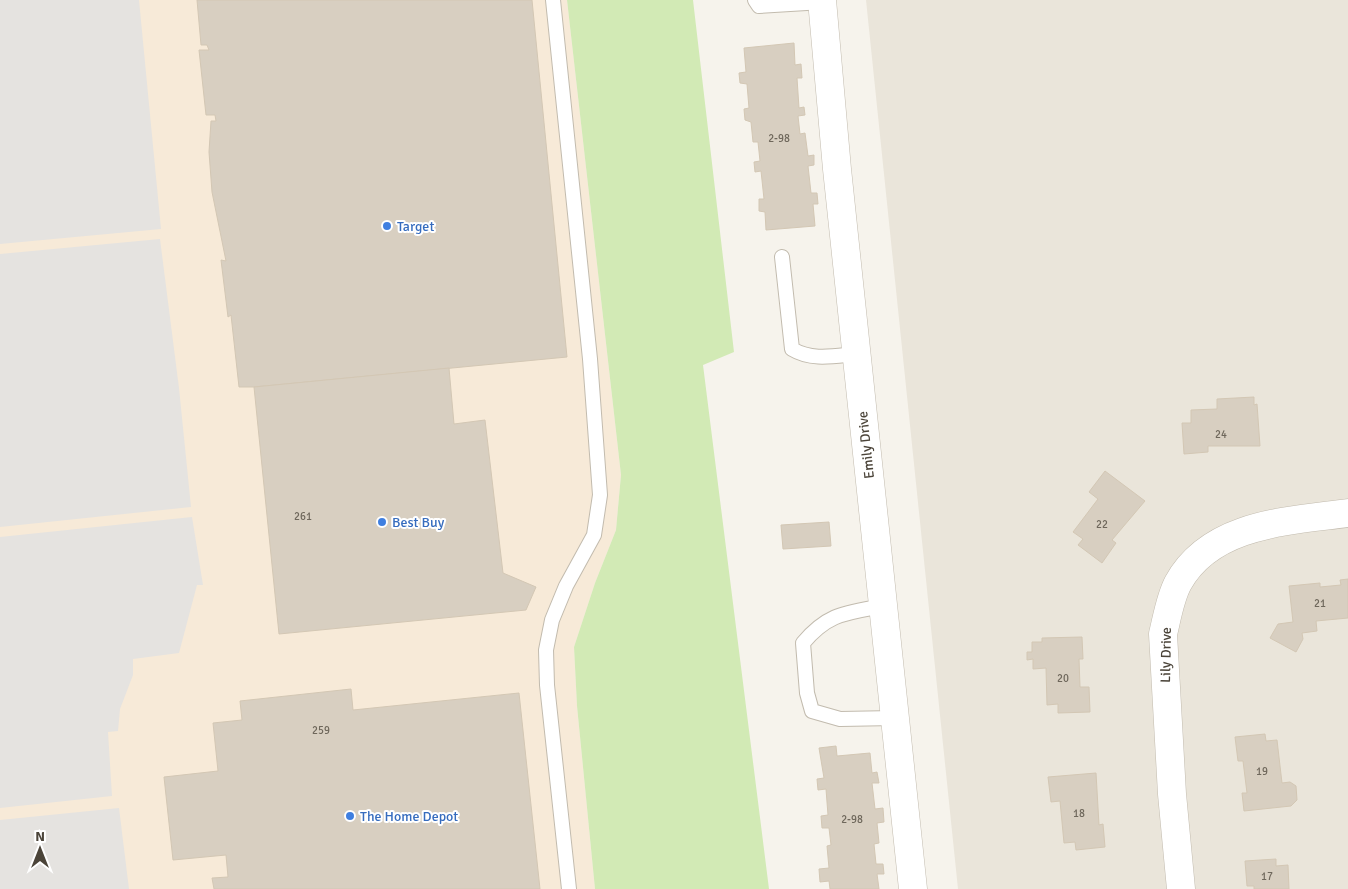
<svg xmlns="http://www.w3.org/2000/svg" width="1348" height="889" viewBox="0 0 1348 889" font-family="Signika,sans-serif">
	<style>
		.residential { fill: #eae5da }
		.commercial { fill: #f7ead8 }
		.green { fill: #d2eab5 }
		.parking { fill: #e5e3e0 }
		.building { fill: #d8cfc1; stroke: #d3c7b4 }
		.lines { fill: none; stroke-linecap: round; stroke-linejoin: round }
		.service-casing { stroke: #c2bbae; stroke-width: 16 }
		.minor-casing { stroke: #c2bbae; stroke-width: 29 }
		.service { stroke: #fff; stroke-width: 14 }
		.minor { stroke: #fff; stroke-width: 28 }
		.shop-dot { fill: #3f7fe0; stroke: #fff; stroke-width: 2 }
		.labels { text-anchor: middle; dominant-baseline: central; stroke-width: 4; stroke-linejoin: round; paint-order: stroke }
		.number-label { font-size: 11px; fill: #6e675b }
		.shop-label { font-size: 14px; fill: #366cbe; stroke: #fff; text-anchor: start }
		.street-label { font-size: 14px; fill: #4b4439; stroke: #fff }
	</style>
	<rect width="100%" height="100%" fill="#f6f3ec"/>
	<path class="residential" d="M866 0H1348V889H958Z"/>
	<path class="commercial" d="M0 0H567L621 475 616 530 595 583 574 647 577 706 595 889H0Z"/>
	<path class="green" d="M567 0H693L734 352 703 365 769 889H595L577 706 574 647 595 583 616 530 621 475Z"/>
	<g class="parking">
		<path d="M0 0H139L161 229 0 244Z"/>
		<path d="M160 239 179 388 191 507 0 527V254Z"/>
		<path d="M192 517 203 585H197L179 653 133 659V675L120 709 118 731 108 732 112 796 0 808V537Z"/>
		<path d="M119 808 129 889H0V820Z"/>
	</g>
	<g class="building">
		<path d="M197 0H532L567 357 254 387H239L231 315 228 317 221 260 226 261 212 192 209 152 211 121H216L215 115H206L199 50H209L207 45H201Z"/>
		<path d="M794 43 795 65 801 64 802 78H797L799 108 804 107 805 115 798 116 800 134 805 133 808 156 814 155V165L808 166 811 193H817L818 204H813L815 226 766 230 765 212 759 211V199H764L761 171 755 172 754 162 760 161 758 142H753L751 122 745 120 744 109 749 108 747 84 740 83 739 73 746 72 744 48Z"/>
		<path d="M449 368 454 424 485 420 503 573 536 587 526 610 279 634 254 387Z"/>
		<path d="M1254 397V405L1257 404 1260 446H1208V452L1184 454 1182 423H1191V410L1217 409V399Z"/>
		<path d="M1105 471 1145 501 1112 540 1116 543 1102 563 1078 545 1083 539 1073 532 1098 499 1089 492Z"/>
		<path d="M829 522 831 546 783 549 781 525Z"/>
		<path d="M1348 579V618L1316 621 1317 631 1302 633 1303 639 1296 652 1270 638 1278 624 1293 622 1289 586 1320 583V587L1341 585 1340 580Z"/>
		<path d="M1082 637 1083 659H1079L1080 687H1089L1090 712 1058 713V704L1047 705 1046 668 1033 669V659L1027 660V652H1032V642H1042V638Z"/>
		<path d="M351 689 353 710 519 693 540 889H214L212 878 228 877 226 855 173 860 164 777 218 771 213 723 242 720 240 701Z"/>
		<path d="M1265 734 1266 741 1277 740 1282 783 1290 782 1296 786 1297 800 1291 806 1244 811 1242 793H1247L1243 761H1238L1235 737Z"/>
		<path d="M836 746 837 756 870 753 872 773 877 772 879 783H872L875 809 883 808 884 822 877 823 879 843 874 844 876 864H883L884 874H877L879 889H830L829 881 820 882 819 869 829 868 827 846 831 845 829 828H822L821 816 828 815 826 789 818 790 817 779 824 778 819 748Z"/>
		<path d="M1096 773 1099 825 1103 824 1105 847 1076 850 1075 842 1064 843 1060 801 1051 802 1048 777Z"/>
		<path d="M1276 859V866L1288 865 1289 889H1254V886H1247L1245 861Z"/>
	</g>
	<g class="lines">
		<g class="service-casing">
			<g id="service">
				<path d="M553 0 590 359 600 495 594 535 566 586 552 620 546 650 547 685 569 889"/>
				<path d="M755 0 759 6 823 2"/>
				<path d="M782 257 792 349C812 361 834 356 856 354"/>
				<path d="M883 606C846 613 828 613 803 643L807 693 812 711 840 719 895 718"/>
			</g>
		</g>
		<g class="minor-casing">
			<g id="minor">
				<path d="M822 0 837 169 913 889"/>
				<path d="M1181 889 1172 794 1163 634C1167 618 1170 598 1178 583 1211 523 1289 521 1348 513"/>
			</g>
		</g>
		<use href="#service" class="service"/>
		<use href="#minor" class="minor"/>
	</g>
	<g class="shop-dot">
		<circle cx="387" cy="226" r="5"/>
		<circle cx="382" cy="522" r="5"/>
		<circle cx="350" cy="816" r="5"/>
	</g>
	<g class="labels">
		<g class="number-label">
			<text x="779" y="138">2-98</text>
			<text x="1221" y="434">24</text>
			<text x="303" y="516">261</text>
			<text x="1102" y="524">22</text>
			<text x="1320" y="603">21</text>
			<text x="1063" y="678">20</text>
			<text x="321" y="730">259</text>
			<text x="1262" y="771">19</text>
			<text x="1079" y="813">18</text>
			<text x="852" y="819">2-98</text>
			<text x="1267" y="876">17</text>
		</g>
		<g class="shop-label">
			<text x="397" y="226">Target</text>
			<text x="392" y="522">Best Buy</text>
			<text x="360" y="816">The Home Depot</text>
		</g>
		<g class="street-label">
			<text transform="translate(866 445) rotate(-96)">Emily Drive</text>
			<text transform="translate(1166 655) rotate(-89)">Lily Drive</text>
		</g>
	</g>
	<g transform="translate(40 849)" stroke="#ffffff" stroke-width="4" paint-order="stroke">
	<path d="M0-4L9 19L0 12L-9 19Z" fill="#4b4439"/>
	<text y="-8" font-size="14" font-weight="bold" text-anchor="middle" fill="#4b4439">N</text>
	</g>
</svg>
